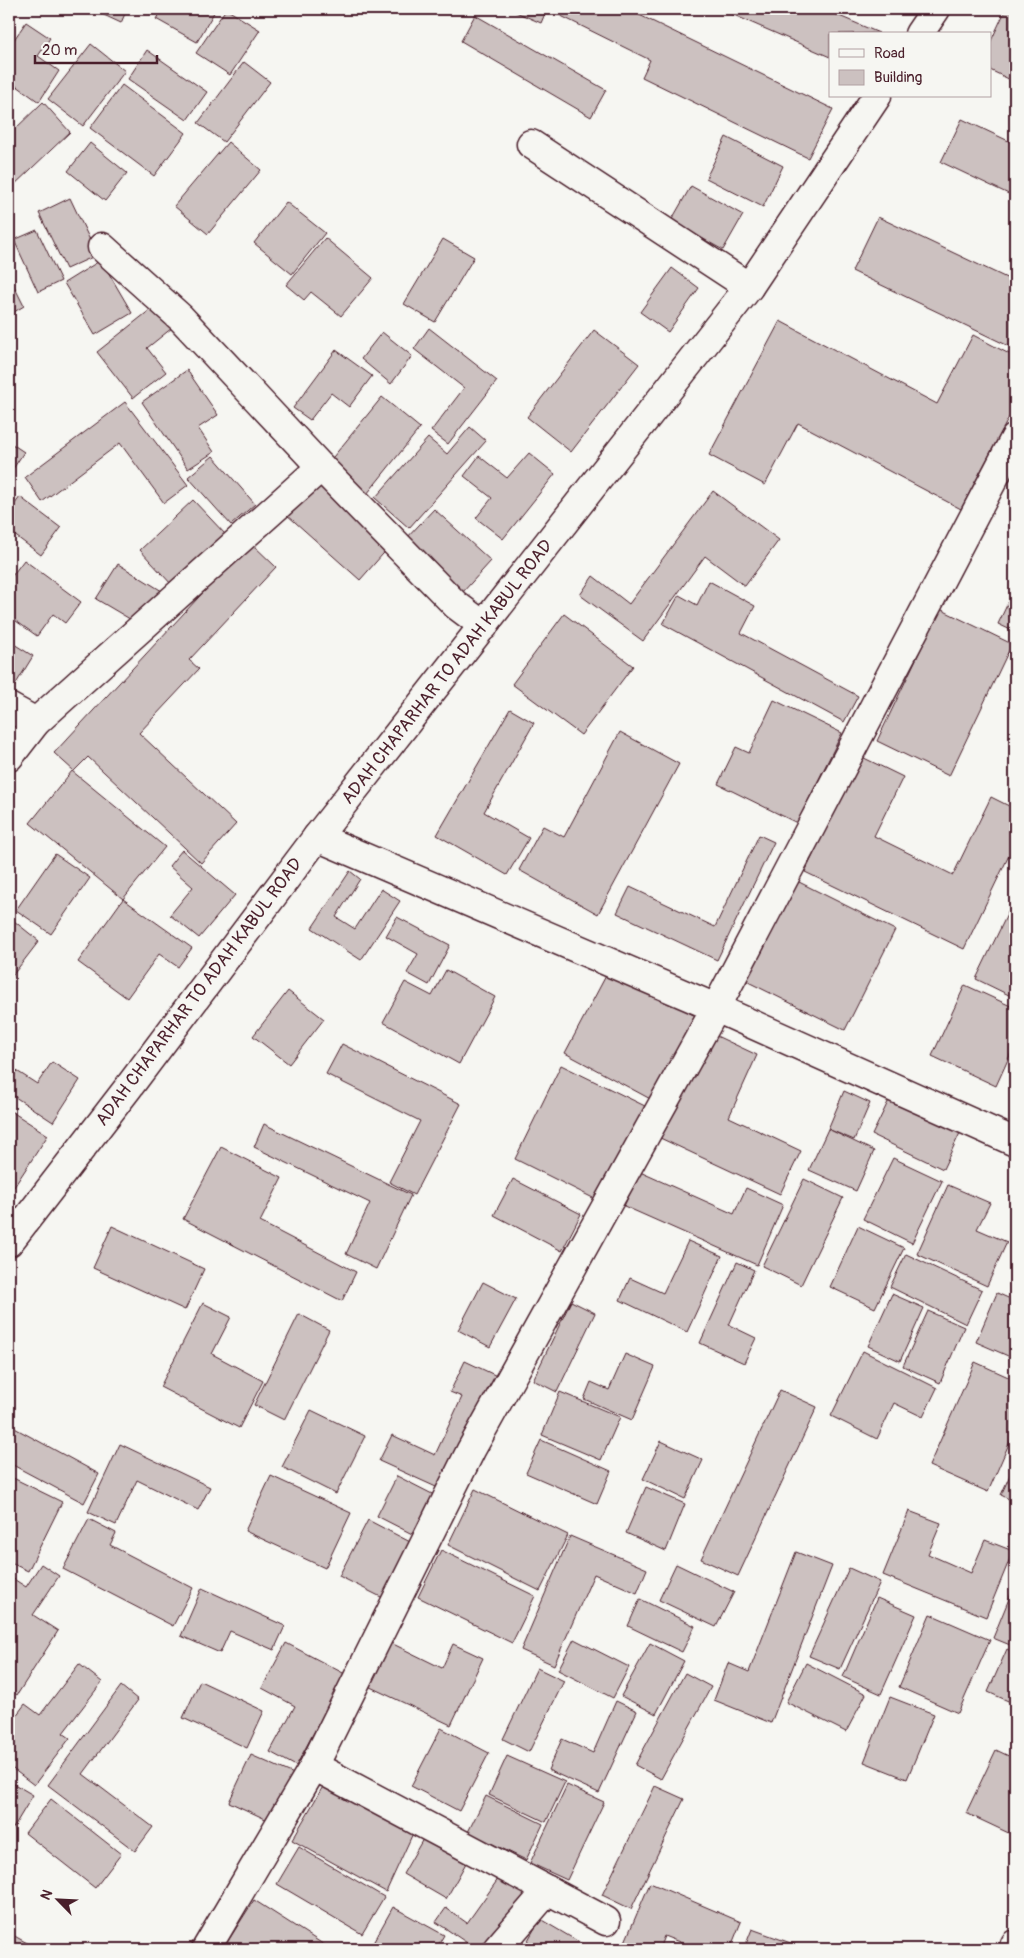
<svg xmlns="http://www.w3.org/2000/svg" width="1024" height="1958" viewBox="0 0 1024 1958" font-family="Pangolin,sans-serif">
	<style>
		.building { fill: #ccc1c0; stroke: #4a1f2b }
		.lines { fill: none; stroke-linecap: round; stroke-linejoin: round }
		.minor-casing { stroke: #4a1f2b; stroke-width: 31 }
		.secondary-casing { stroke: #4a1f2b; stroke-width: 31 }
		.minor { stroke: #f6f6f2; stroke-width: 28 }
		.secondary { stroke: #f6f6f2; stroke-width: 28 }
		.labels { text-anchor: middle; dominant-baseline: central; stroke-width: 4; stroke-linejoin: round; paint-order: stroke }
		.street-label { font-size: 18px; fill: #4a1f2b; stroke: #f6f6f2 }
	</style>
	<rect width="100%" height="100%" fill="#f6f6f2"/>
	<filter id="ink" filterUnits="userSpaceOnUse"><feTurbulence type="fractalNoise" baseFrequency=".02" numOctaves="2"/><feDisplacementMap in="SourceGraphic" scale="10" xChannelSelector="R" yChannelSelector="G"/><feConvolveMatrix kernelMatrix="1 2 1 2 8 2 1 2 1" color-interpolation-filters="sRGB"/></filter>
	<g filter="url(#ink)">
		<g class="building">
			<path d="M91 9H127L121 23Z"/>
			<path d="M162 9H216L197 42 156 19Z"/>
			<path d="M226 9 260 30 230 75 196 53Z"/>
			<path d="M509 9H547L541 23Z"/>
			<path d="M552 9H627L833 109 808 158 642 77 650 60 551 11Z"/>
			<path d="M720 9H823L879 33 830 34V57Z"/>
			<path d="M1006 9H1015V82L990 70V43Z"/>
			<path d="M475 15 606 90 591 117 461 41Z"/>
			<path d="M26 22 50 38 38 56 59 71 39 102 17 86 9 98V47Z"/>
			<path d="M91 44 125 71 83 126 48 99Z"/>
			<path d="M147 50 207 92 187 120 128 79Z"/>
			<path d="M244 62 270 82 224 142 198 123Z"/>
			<path d="M122 85 186 133 154 176 90 128Z"/>
			<path d="M43 102 70 132 12 187 9 183V128L12 132Z"/>
			<path d="M962 119 1015 144V197L941 162Z"/>
			<path d="M726 137 783 166 763 207 706 178Z"/>
			<path d="M228 142 261 170 208 234 174 206Z"/>
			<path d="M90 143 127 173 105 201 68 171Z"/>
			<path d="M691 186 743 215 723 250 671 221Z"/>
			<path d="M70 198 97 255 66 269 39 213Z"/>
			<path d="M286 202 325 233 292 274 254 243Z"/>
			<path d="M878 217 1015 282V349L852 271Z"/>
			<path d="M37 230 61 281 38 292 14 240Z"/>
			<path d="M325 238 373 278 341 316 311 292 304 300 286 285Z"/>
			<path d="M443 239 474 257 435 322 404 304Z"/>
			<path d="M101 260 132 313 95 335 64 283Z"/>
			<path d="M672 268 699 288 668 332 640 312Z"/>
			<path d="M9 276 24 306 9 315Z"/>
			<path d="M160 302 177 324 147 348 166 372 133 398 97 352Z"/>
			<path d="M780 321 937 404 973 335 1015 357V406L961 509 798 423 765 485 709 455Z"/>
			<path d="M429 328 497 381 448 444 431 431 464 388 414 349Z"/>
			<path d="M594 330 639 364 571 452 527 417Z"/>
			<path d="M382 332 412 356 391 384 361 359Z"/>
			<path d="M336 350 372 376 349 407 331 393 310 420 293 408Z"/>
			<path d="M187 370 218 415 198 428 214 452 188 469 142 402Z"/>
			<path d="M382 397 420 428 367 494 329 462Z"/>
			<path d="M125 402 188 485 164 503 120 443 42 502 25 477Z"/>
			<path d="M470 427 486 441 409 528 375 498 428 438 447 454Z"/>
			<path d="M9 442 24 452 9 475Z"/>
			<path d="M529 453 555 474 503 539 476 518 492 498 464 476 479 456 507 478Z"/>
			<path d="M213 456 255 504 231 525 188 477Z"/>
			<path d="M316 481 390 546 360 580 286 514Z"/>
			<path d="M713 491 779 540 745 586 705 556 643 641 580 595 593 576 629 604Z"/>
			<path d="M20 497 61 528 41 555 9 531V512Z"/>
			<path d="M193 500 226 535 172 585 140 550Z"/>
			<path d="M434 509 491 561 462 593 405 540Z"/>
			<path d="M250 542 276 567 189 660 199 669 139 733 236 824 201 863 88 757 74 771 54 753Z"/>
			<path d="M24 560 81 602 65 623 53 614 37 636 9 616V580Z"/>
			<path d="M118 564 162 591 140 625 96 599Z"/>
			<path d="M709 581 755 606 741 633 858 696 844 722 663 624 679 595 697 605Z"/>
			<path d="M1015 588V632L998 624Z"/>
			<path d="M940 609 1012 644 949 776 877 741Z"/>
			<path d="M564 614 633 666 581 735 512 684Z"/>
			<path d="M9 641 33 656 9 695Z"/>
			<path d="M774 700 842 733 797 823 718 784 736 747 749 753Z"/>
			<path d="M510 709 534 723 484 812 529 838 507 875 437 835Z"/>
			<path d="M620 732 679 764 598 914 519 870 543 826 564 837Z"/>
			<path d="M860 756 903 777 874 836 953 875 991 797 1015 809V843L964 949 805 872Z"/>
			<path d="M72 771 165 847 123 899 30 823Z"/>
			<path d="M759 835 774 842 717 960 617 913 630 887 715 927Z"/>
			<path d="M182 850 235 895 199 938 170 915 193 887 169 866Z"/>
			<path d="M55 854 90 878 51 934 16 910Z"/>
			<path d="M350 871 360 879 336 917 355 929 381 889 400 901 361 960 312 928Z"/>
			<path d="M795 880 895 930 845 1030 746 981Z"/>
			<path d="M1015 898V998L976 979Z"/>
			<path d="M123 899 192 948 178 967 159 954 127 998 78 962Z"/>
			<path d="M9 917 39 941 9 980Z"/>
			<path d="M397 917 450 945 429 985 407 973 418 954 386 936Z"/>
			<path d="M446 970 495 997 459 1064 383 1022 405 982 432 996Z"/>
			<path d="M609 970 701 1019 656 1102 565 1053Z"/>
			<path d="M965 985 1015 1008V1044L996 1086 932 1056Z"/>
			<path d="M288 991 324 1019 289 1064 253 1036Z"/>
			<path d="M708 1032 757 1055 729 1117 801 1151 780 1194 658 1137Z"/>
			<path d="M342 1044 461 1104 414 1195 389 1182 420 1121 326 1074Z"/>
			<path d="M52 1062 80 1080 53 1122 9 1093V1066L37 1084Z"/>
			<path d="M561 1065 647 1107 601 1202 515 1159Z"/>
			<path d="M844 1091 870 1103 854 1140 828 1129Z"/>
			<path d="M889 1100 960 1133 943 1169 872 1135Z"/>
			<path d="M9 1110 48 1135 14 1187 9 1184Z"/>
			<path d="M264 1124 411 1195 376 1269 346 1254 370 1203 254 1147Z"/>
			<path d="M828 1129 874 1151 856 1191 809 1170Z"/>
			<path d="M221 1147 282 1178 260 1222 356 1272 342 1301 183 1219Z"/>
			<path d="M893 1158 942 1181 912 1243 863 1219Z"/>
			<path d="M640 1172 734 1214 746 1188 783 1205 757 1265 624 1206Z"/>
			<path d="M513 1179 581 1214 562 1251 494 1215Z"/>
			<path d="M804 1179 843 1198 801 1285 762 1266Z"/>
			<path d="M948 1185 990 1203 977 1229 1007 1242 987 1286 917 1254Z"/>
			<path d="M112 1226 204 1269 185 1310 93 1268Z"/>
			<path d="M858 1226 904 1248 875 1308 830 1287Z"/>
			<path d="M688 1241 722 1256 687 1332 620 1300 630 1278 663 1293Z"/>
			<path d="M906 1254 982 1290 966 1324 890 1287Z"/>
			<path d="M737 1262 754 1270 729 1325 756 1338 744 1363 700 1343Z"/>
			<path d="M483 1282 516 1299 490 1347 458 1330Z"/>
			<path d="M997 1293 1015 1301V1359L976 1342Z"/>
			<path d="M892 1294 924 1308 900 1361 868 1346Z"/>
			<path d="M571 1301 595 1313 557 1392 533 1380Z"/>
			<path d="M203 1303 231 1317 212 1354 263 1381 239 1428 160 1387Z"/>
			<path d="M928 1311 964 1327 940 1383 903 1366Z"/>
			<path d="M299 1314 329 1330 284 1420 254 1405Z"/>
			<path d="M863 1351 937 1388 923 1417 894 1403 877 1439 831 1416Z"/>
			<path d="M625 1354 655 1367 632 1420 584 1399 591 1382 609 1390Z"/>
			<path d="M465 1361 499 1377 447 1492 379 1461 392 1435 435 1455 462 1397 450 1392Z"/>
			<path d="M975 1362 1015 1380V1430L988 1492 929 1466Z"/>
			<path d="M780 1390 817 1407 738 1576 701 1559Z"/>
			<path d="M560 1392 620 1417 601 1460 542 1435Z"/>
			<path d="M311 1410 365 1436 336 1494 282 1467Z"/>
			<path d="M9 1425 99 1474 84 1503 9 1463Z"/>
			<path d="M541 1440 611 1471 597 1504 526 1473Z"/>
			<path d="M661 1441 703 1460 685 1499 643 1479Z"/>
			<path d="M120 1444 210 1487 198 1510 137 1480 116 1525 88 1512Z"/>
			<path d="M1015 1464V1502L1001 1495Z"/>
			<path d="M9 1476 62 1502 28 1571 9 1562Z"/>
			<path d="M271 1476 351 1513 325 1568 245 1531Z"/>
			<path d="M397 1476 438 1497 418 1537 377 1516Z"/>
			<path d="M646 1487 685 1504 666 1551 626 1533Z"/>
			<path d="M475 1489 568 1535 540 1591 448 1545Z"/>
			<path d="M909 1511 941 1523 928 1554 971 1573 985 1540 1013 1551 986 1617 883 1575Z"/>
			<path d="M89 1519 116 1533 110 1545 193 1588 173 1626 63 1569Z"/>
			<path d="M368 1520 414 1544 385 1599 339 1576Z"/>
			<path d="M570 1536 647 1569 637 1593 594 1574 554 1665 521 1650Z"/>
			<path d="M441 1550 535 1596 512 1643 418 1597Z"/>
			<path d="M796 1552 832 1566 771 1723 714 1700 728 1663 749 1672Z"/>
			<path d="M41 1564 59 1576 33 1615 58 1631 17 1695 9 1689V1576L26 1587Z"/>
			<path d="M676 1564 734 1592 716 1627 659 1600Z"/>
			<path d="M849 1568 880 1582 840 1669 809 1656Z"/>
			<path d="M1015 1584V1647L993 1638Z"/>
			<path d="M202 1588 285 1626 274 1650 230 1631 220 1653 181 1636Z"/>
			<path d="M877 1598 916 1615 881 1694 843 1677Z"/>
			<path d="M640 1599 695 1626 682 1652 628 1626Z"/>
			<path d="M930 1614 990 1640 958 1713 899 1687Z"/>
			<path d="M574 1639 629 1667 613 1698 558 1670Z"/>
			<path d="M389 1642 442 1668 453 1644 483 1658 451 1725 368 1686Z"/>
			<path d="M286 1643 345 1674 296 1766 270 1752 295 1706 262 1688Z"/>
			<path d="M650 1643 684 1661 656 1714 621 1696Z"/>
			<path d="M1007 1649 1015 1653V1704L988 1692Z"/>
			<path d="M806 1663 866 1694 846 1732 786 1702Z"/>
			<path d="M79 1664 102 1682 63 1733 70 1738 34 1785 9 1766V1725L25 1704 40 1715Z"/>
			<path d="M537 1668 564 1681 529 1752 503 1739Z"/>
			<path d="M685 1673 711 1687 661 1779 635 1765Z"/>
			<path d="M200 1681 264 1711 247 1748 183 1718Z"/>
			<path d="M121 1686 138 1700 83 1774 153 1827 135 1851 48 1785Z"/>
			<path d="M890 1697 934 1714 907 1779 864 1762Z"/>
			<path d="M616 1701 637 1711 599 1793 548 1770 562 1739 593 1753Z"/>
			<path d="M441 1728 489 1753 459 1811 411 1786Z"/>
			<path d="M996 1750 1015 1759V1836L966 1813Z"/>
			<path d="M251 1755 296 1775 274 1823 229 1802Z"/>
			<path d="M507 1756 565 1782 546 1822 489 1795Z"/>
			<path d="M9 1781 33 1795 9 1835Z"/>
			<path d="M325 1783 414 1831 386 1892 292 1840Z"/>
			<path d="M567 1785 604 1802 567 1880 530 1863Z"/>
			<path d="M655 1786 684 1799 631 1909 602 1895Z"/>
			<path d="M486 1796 543 1824 526 1860 468 1832Z"/>
			<path d="M51 1799 121 1854 95 1888 25 1833Z"/>
			<path d="M423 1839 466 1863 446 1899 403 1874Z"/>
			<path d="M299 1847 384 1897 362 1934 277 1884Z"/>
			<path d="M501 1875 527 1893 487 1949H476L436 1922 446 1908 467 1923Z"/>
			<path d="M650 1883 741 1922 730 1949H697L664 1936 659 1949H622Z"/>
			<path d="M254 1900 326 1946 324 1949H235L226 1944Z"/>
			<path d="M393 1907 444 1935 436 1949H384L373 1943Z"/>
			<path d="M540 1919 591 1949H523Z"/>
			<path d="M752 1929 807 1949H744Z"/>
			<path d="M9 1933 38 1949H9Z"/>
		</g>
		<g class="lines">
			<g class="minor-casing">
				<g id="minor">
					<path d="M531 144 749 287"/>
					<path d="M102 247 181 318 321 467 456 605 484 626"/>
					<path d="M9 707 36 722"/>
					<path d="M9 757 36 722 321 467"/>
					<path d="M317 837 716 1008 1015 1142"/>
					<path d="M314 1766 606 1921"/>
					<path d="M206 1949 314 1766 471 1450 716 1008 1015 438"/>
					<path d="M497 1949 548 1890"/>
				</g>
			</g>
			<g class="secondary-casing">
				<g id="secondary">
					<path d="M919 34 936 9"/>
					<path d="M9 1242 128 1088 317 837 749 287 877 96"/>
					<path d="M1013 1949 1015 1944"/>
				</g>
			</g>
			<use href="#minor" class="minor"/>
			<use href="#secondary" class="secondary"/>
		</g>
	</g>
	<g class="labels">
		<g class="street-label">
			<text transform="translate(447 672) rotate(-52)">ADAH CHAPARHAR TO ADAH KABUL ROAD</text>
			<text transform="translate(199 992) rotate(-53)">ADAH CHAPARHAR TO ADAH KABUL ROAD</text>
		</g>
	</g>
	<rect width="1024" height="1958" fill="none" stroke="#f6f6f2" stroke-width="30"/>
	<rect x="15" y="15" width="994" height="1928" fill="none" stroke="#4a1f2b" stroke-width="2" filter="url(#ink)"/>
	<rect x="829" y="32" width="162" height="65" fill="#f6f6f2" stroke="#b1a0a2"/>
	<rect x="839" y="49" width="25" height="8" fill="#f6f6f2" stroke="#b1a0a2"/>
	<text x="874" y="58" font-size="15" fill="#4a1f2b">Road</text>
	<rect x="839" y="70" width="25" height="15" fill="#ccc1c0" stroke="#b1a0a2"/>
	<text x="874" y="82" font-size="15" fill="#4a1f2b">Building</text>
	<g transform="translate(58 1900) rotate(294)" stroke="#f6f6f2" stroke-width="4" paint-order="stroke">
	<path d="M0-4L9 19L0 12L-9 19Z" fill="#4a1f2b"/>
	<text y="-8" font-size="14" font-weight="bold" text-anchor="middle" fill="#4a1f2b">N</text>
	</g>
	<path d="M35 55v8h122v-8" fill="none" stroke="#4a1f2b" stroke-width="2.5"/>
	<text x="42" y="55" font-size="15" fill="#4a1f2b" stroke="#f6f6f2" stroke-width="4" paint-order="stroke">20 m</text>
</svg>
